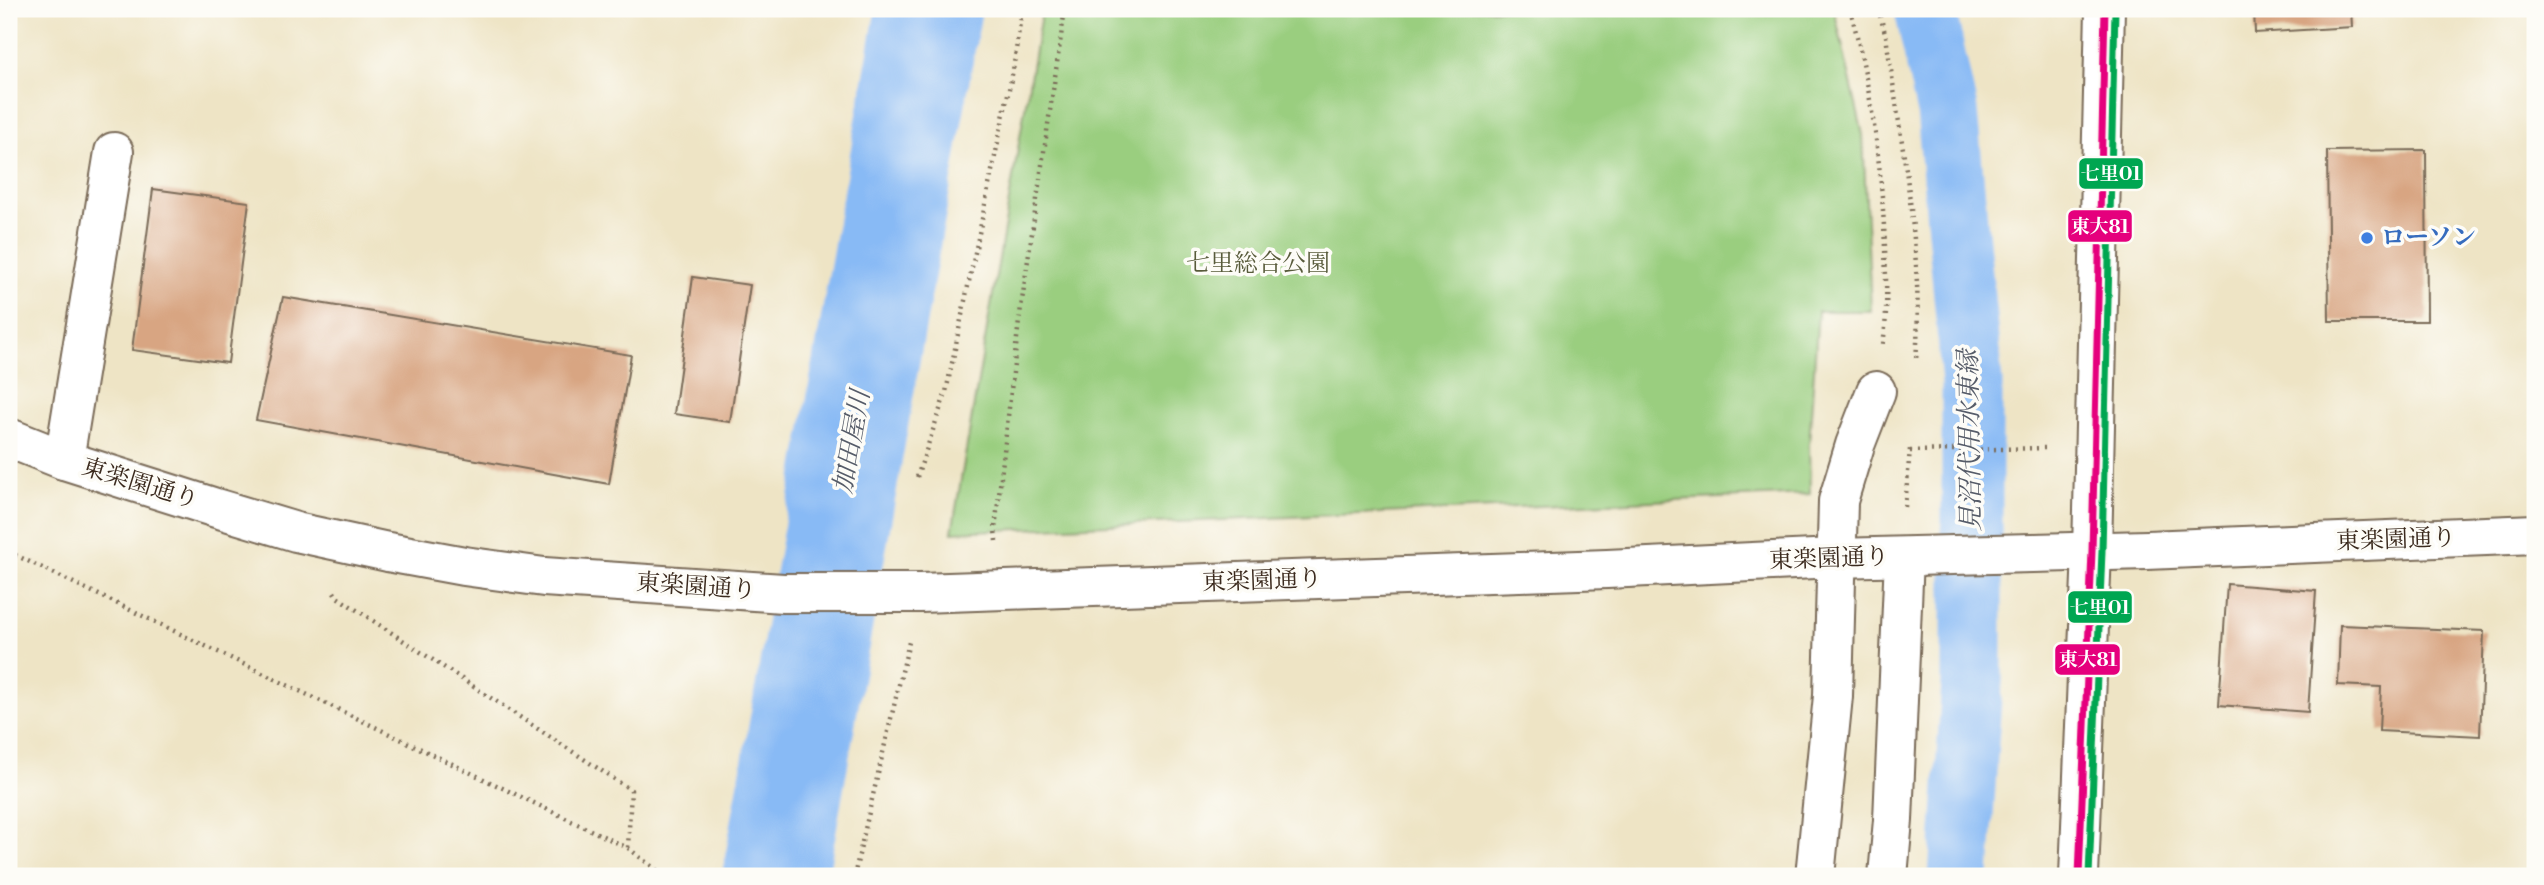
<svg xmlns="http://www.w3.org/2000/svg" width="2544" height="885" viewBox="0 0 2544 885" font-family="'Libre Bodoni','Noto Serif JP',serif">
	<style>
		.green { fill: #9ace7f; stroke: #6a7c4e; stroke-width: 2 }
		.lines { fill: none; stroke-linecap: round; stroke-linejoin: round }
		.canal { stroke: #88baf5; stroke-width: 61 }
		.river { stroke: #88baf5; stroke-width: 105 }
		.building { fill: #d8a582 }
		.minor-casing { stroke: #7a6b58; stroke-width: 42 }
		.major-casing { stroke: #7a6b58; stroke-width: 42 }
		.path { stroke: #7a6b58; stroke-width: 4.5; stroke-dasharray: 2 5; stroke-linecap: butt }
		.minor { stroke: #fff; stroke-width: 38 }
		.major { stroke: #fff; stroke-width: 38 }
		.bus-1-casing { stroke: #fdfcf7; stroke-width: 12 }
		.bus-2-casing { stroke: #fdfcf7; stroke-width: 12 }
		.bus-1 { stroke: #e5007d; stroke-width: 7 }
		.bus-2 { stroke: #00a651; stroke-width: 7 }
		.shop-dot { fill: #3f7fe0; stroke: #fdfcf7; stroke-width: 2.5 }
		.labels { text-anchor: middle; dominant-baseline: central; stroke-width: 7; stroke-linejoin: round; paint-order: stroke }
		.shop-label { font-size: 24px; font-weight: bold; fill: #366cbe; stroke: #fdfcf7; text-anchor: start }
		.park-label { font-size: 24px; fill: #585b3b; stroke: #fdfcf7 }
		.street-label { font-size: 24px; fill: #3b2a1e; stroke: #fdfcf7 }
		.water-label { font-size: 26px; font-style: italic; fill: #565c69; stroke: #fdfcf7 }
		.line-badge { stroke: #fdfcf7; stroke-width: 2.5 }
		.badge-label { font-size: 19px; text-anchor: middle; font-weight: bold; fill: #fff }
	</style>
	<rect width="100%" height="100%" fill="#fdfcf7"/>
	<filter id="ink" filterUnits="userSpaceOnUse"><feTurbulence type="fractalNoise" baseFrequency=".0143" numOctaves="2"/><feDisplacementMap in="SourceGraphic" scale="14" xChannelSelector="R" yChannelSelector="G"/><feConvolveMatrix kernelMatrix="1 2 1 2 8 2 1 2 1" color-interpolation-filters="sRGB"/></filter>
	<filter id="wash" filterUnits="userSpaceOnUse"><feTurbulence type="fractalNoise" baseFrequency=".00686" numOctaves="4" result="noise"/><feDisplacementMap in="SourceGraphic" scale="28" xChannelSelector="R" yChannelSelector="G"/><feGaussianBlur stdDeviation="1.57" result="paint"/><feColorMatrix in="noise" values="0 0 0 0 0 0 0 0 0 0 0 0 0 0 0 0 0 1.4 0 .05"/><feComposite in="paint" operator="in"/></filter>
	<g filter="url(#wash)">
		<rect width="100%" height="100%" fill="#eee4c5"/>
		<path class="green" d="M1042 9H1834L1863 135 1871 311H1818L1809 445 1810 494 952 532Z"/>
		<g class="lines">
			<path class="canal" d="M1925 9 1947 111 1972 383V683L1959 876"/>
			<path class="river" d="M775 876 929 9"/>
		</g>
		<g id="blocks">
			<g class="building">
				<path d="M2254 9H2351L2352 27 2255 33Z"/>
				<path d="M2426 150 2427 321H2329L2327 151Z"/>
				<path d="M153 189 249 202 228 363 132 350Z"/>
				<path d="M693 277 750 285 730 422 674 414Z"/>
				<path d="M283 297 631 355 609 484 256 420Z"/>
				<path d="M2227 584 2316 591 2308 712 2219 705Z"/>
				<path d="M2340 625 2484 631 2480 736 2379 731 2381 687 2338 685Z"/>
			</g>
		</g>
	</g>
	<g filter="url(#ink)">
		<use href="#blocks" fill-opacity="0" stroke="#7a6b58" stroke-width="2"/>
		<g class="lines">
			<g class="minor-casing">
				<g id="minor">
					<path d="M9 438 64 460 216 508 296 532 388 552 464 566 544 577 783 593H920L1607 569 1835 558 2147 550 2535 534"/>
					<path d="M64 460 114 152"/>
					<path d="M1815 876 1833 696 1838 501 1855 445 1876 391"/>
					<path d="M1888 876 1893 820 1904 557"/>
				</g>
			</g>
			<g class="major-casing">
				<path id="major" d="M2079 876 2092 551 2105 9"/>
			</g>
			<g class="path">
				<path d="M1850 9C1871 86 1882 167 1885 248 1886 280 1888 312 1883 344"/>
				<path d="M1878 9 1886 36C1901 143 1924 253 1916 360"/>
				<path d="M1910 451 2045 448"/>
				<path d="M917 477 946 392 1013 70 1022 9"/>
				<path d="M1905 507 1910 449"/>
				<path d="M996 541 995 529 1019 321 1065 9"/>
				<path d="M9 552 628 848 658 871 661 876"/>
				<path d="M334 592 337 597 631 790 628 848"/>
				<path d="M854 876 909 642"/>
			</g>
			<use href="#minor" class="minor"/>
			<use href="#major" class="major"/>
			<g class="bus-1-casing">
				<path id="bus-1" d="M2079 876 2092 551 2105 9"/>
			</g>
			<g class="bus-2-casing">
				<path id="bus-2" d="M2089 876 2102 551 2115 9"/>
			</g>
			<use href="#bus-1" class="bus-1"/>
			<use href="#bus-2" class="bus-2"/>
		</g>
	</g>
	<circle class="shop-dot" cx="2367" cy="238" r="7"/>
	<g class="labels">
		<g class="shop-label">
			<text x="2381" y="238">ローソン</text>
		</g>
		<g class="park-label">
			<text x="1258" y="264">七里総合公園</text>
		</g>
		<g class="street-label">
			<text transform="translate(140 484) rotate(17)">東楽園通り</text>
			<text transform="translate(2396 540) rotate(-2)">東楽園通り</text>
			<text transform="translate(1829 559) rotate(-2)">東楽園通り</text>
			<text transform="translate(1262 581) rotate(-2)">東楽園通り</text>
			<text transform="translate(696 587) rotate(4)">東楽園通り</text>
		</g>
		<g class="water-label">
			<text transform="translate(1970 441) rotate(-91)">見沼代用水東縁</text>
			<text transform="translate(852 442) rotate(-80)">加田屋川</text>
		</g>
	</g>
	<g class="line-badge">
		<rect x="2078" y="157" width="66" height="33" rx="7" fill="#00a651"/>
		<rect x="2067" y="209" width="66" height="34" rx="7" fill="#e5007d"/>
		<rect x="2067" y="590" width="66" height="34" rx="7" fill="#00a651"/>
		<rect x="2054" y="643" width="67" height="33" rx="7" fill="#e5007d"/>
	</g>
	<g class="badge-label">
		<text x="2111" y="180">七里01</text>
		<text x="2100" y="233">東大81</text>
		<text x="2100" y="614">七里01</text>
		<text x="2088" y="666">東大81</text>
	</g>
	<rect width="2544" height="885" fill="none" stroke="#fdfcf7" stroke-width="35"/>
</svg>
